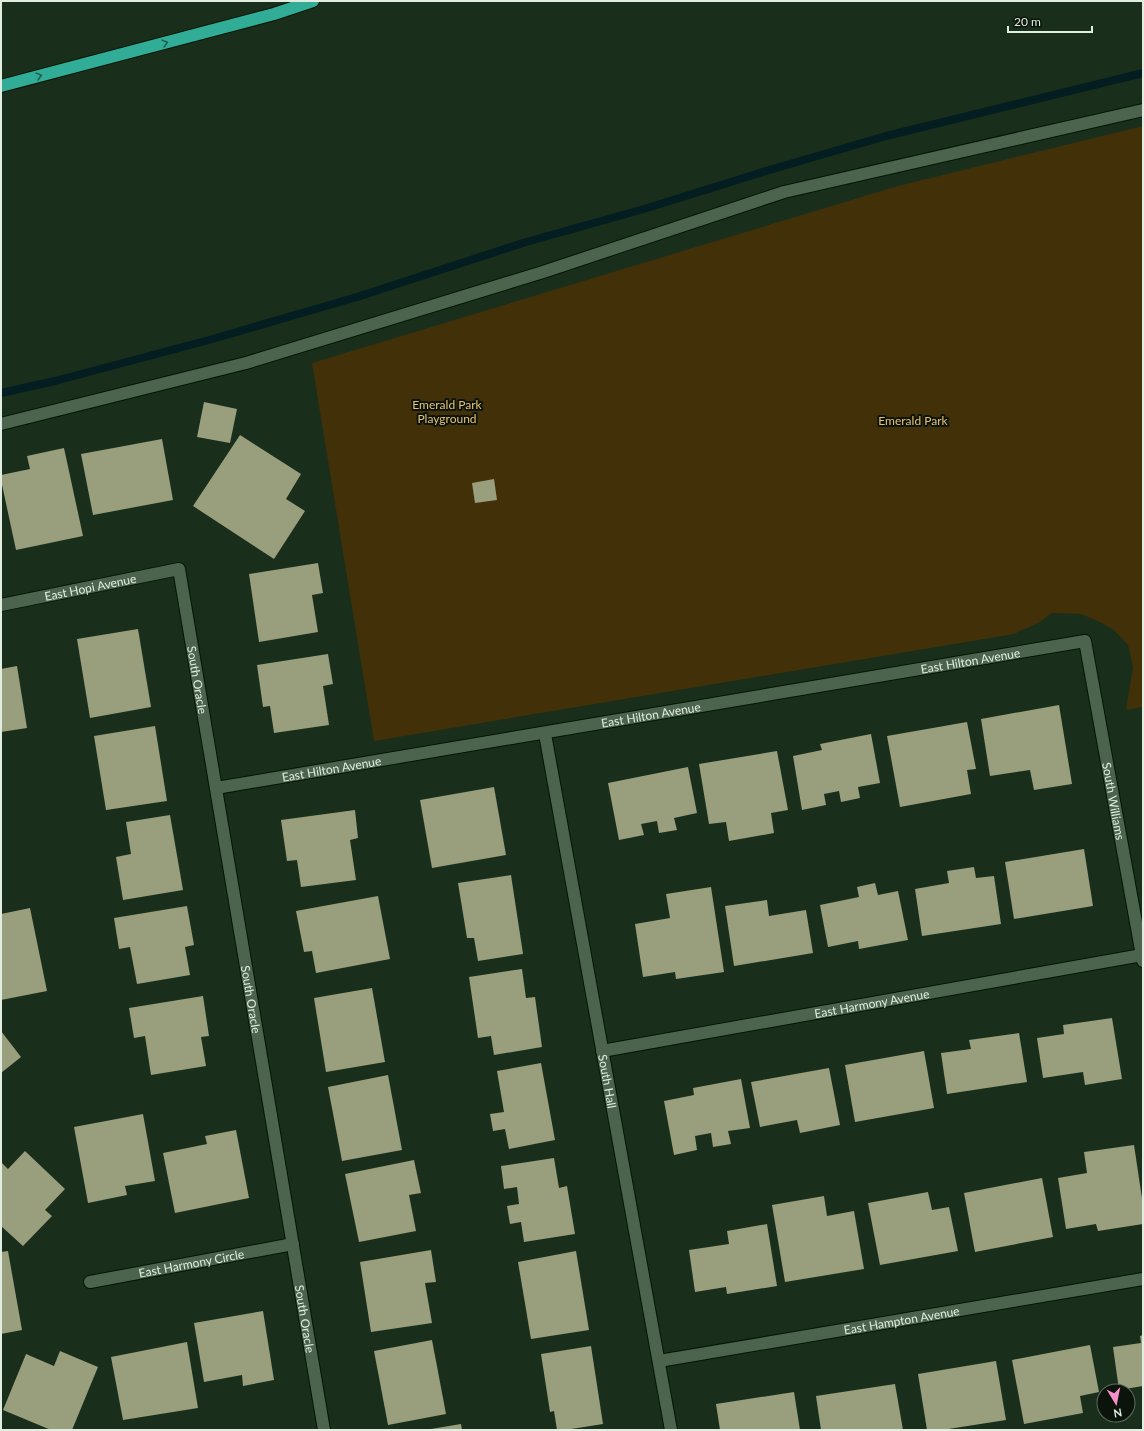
<svg xmlns="http://www.w3.org/2000/svg" width="1144" height="1431" viewBox="0 0 1144 1431" font-family="Lato,sans-serif">
	<style>
		.green { fill: #423009 }
		.lines { fill: none; stroke-linecap: round; stroke-linejoin: round }
		.stream { stroke: #041d21; stroke-width: 8 }
		.building { fill: #999e7d }
		.service-casing { stroke: #031605; stroke-width: 14 }
		.minor-casing { stroke: #031605; stroke-width: 14 }
		.tertiary-casing { stroke: #031605; stroke-width: 14 }
		.motorway-casing { stroke: #031605; stroke-width: 14 }
		.service { stroke: #4c644d; stroke-width: 12 }
		.minor { stroke: #4c644d; stroke-width: 12 }
		.tertiary { stroke: #4c644d; stroke-width: 12 }
		.motorway { stroke: #31ad97; stroke-width: 12 }
		.oneway { stroke: #1e6051 }
		.labels { text-anchor: middle; dominant-baseline: central; stroke-width: 4; stroke-linejoin: round; paint-order: stroke }
		.park-label { font-size: 12px; fill: #eac070; stroke: #0b140b }
		.street-label { font-size: 12px; fill: #e0ede0; stroke: #0b140b }
	</style>
	<rect width="100%" height="100%" fill="#192f1b"/>
	<path class="green" d="M1143 126V707L1126 710 1133 667 1128 645 1114 630 1098 621 1081 614 1052 613 1038 623 1014 634 374 741 312 363 898 186Z"/>
	<g class="lines">
		<path class="stream" d="M1 393 55 381 209 340 357 297 526 242 644 209 766 171 886 136 1143 73"/>
	</g>
	<g class="building">
		<path d="M204 402 237 409 230 443 197 437Z"/>
		<path d="M240 435 301 474 286 499 305 511 274 559 193 506Z"/>
		<path d="M162 439 173 500 93 515 81 454Z"/>
		<path d="M64 448 83 536 16 550 1 480V475L30 469 27 456Z"/>
		<path d="M494 479 497 500 475 503 472 483Z"/>
		<path d="M318 563 323 593 312 595 318 632 259 642 249 574Z"/>
		<path d="M138 629 151 707 90 718 77 639Z"/>
		<path d="M328 654 333 684 323 686 329 725 274 733 270 706 263 707 257 665Z"/>
		<path d="M17 666 27 728 1 732V669Z"/>
		<path d="M1059 705 1072 784 1034 790 1030 770 990 776 981 719Z"/>
		<path d="M967 722 976 769 967 770 971 794 900 807 887 736Z"/>
		<path d="M155 726 167 801 106 810 94 736Z"/>
		<path d="M871 734 880 783 858 787 860 798 841 802 839 791 824 794 826 805 802 810 793 756 822 750 820 744Z"/>
		<path d="M777 751 788 810 771 813 774 833 729 841 726 822 709 824 699 764Z"/>
		<path d="M688 767 697 813 674 818 677 830 659 833 657 821 641 824 644 835 619 840 608 783Z"/>
		<path d="M494 787 506 855 432 868 420 800Z"/>
		<path d="M355 810 358 838 350 840 356 880 301 887 297 860 287 861 281 820Z"/>
		<path d="M170 815 183 890 123 900 116 857 131 854 126 822Z"/>
		<path d="M1084 849 1093 906 1014 919 1005 862Z"/>
		<path d="M974 867 976 878 994 876 1001 924 922 936 915 889 949 883 947 871Z"/>
		<path d="M511 875 523 954 478 961 474 938H467L458 883Z"/>
		<path d="M875 883 878 895 898 891 908 940 859 949 858 941 828 947 820 905 859 897 857 887Z"/>
		<path d="M711 887 724 972 676 979 675 972 643 977 635 924 670 918 666 894Z"/>
		<path d="M378 896 390 959 316 973 312 951 304 952 296 911Z"/>
		<path d="M767 900 769 916 806 910 813 953 734 966 725 906Z"/>
		<path d="M187 906 194 945 185 947 190 975 137 984 130 947 119 949 114 918Z"/>
		<path d="M30 908 47 991 1 1000V914Z"/>
		<path d="M522 969 526 998 535 997 542 1047 494 1055 491 1036 478 1038 469 977Z"/>
		<path d="M372 988 385 1062 326 1072 314 998Z"/>
		<path d="M203 996 209 1036 201 1037 206 1066 151 1075 145 1036 134 1038 129 1008Z"/>
		<path d="M1112 1018 1122 1079 1085 1085 1083 1072 1043 1078 1037 1038 1064 1034 1063 1025Z"/>
		<path d="M1 1031 21 1057 1 1073Z"/>
		<path d="M1019 1033 1027 1082 947 1094 941 1053 971 1049 969 1040Z"/>
		<path d="M924 1051 934 1108 855 1122 845 1065Z"/>
		<path d="M541 1063 555 1140 509 1149 505 1129 493 1131 490 1114 504 1112 497 1071Z"/>
		<path d="M829 1068 840 1125 800 1133 797 1120 760 1127 751 1082Z"/>
		<path d="M388 1075 402 1150 342 1161 328 1087Z"/>
		<path d="M741 1079 750 1128 728 1131 731 1144 713 1147 711 1133 695 1136 697 1150 674 1155 664 1101 694 1095 693 1088Z"/>
		<path d="M143 1114 155 1181 125 1186 127 1195 88 1203 74 1127Z"/>
		<path d="M236 1130 249 1198 175 1213 163 1153 207 1144 205 1136Z"/>
		<path d="M1134 1145 1143 1205V1224L1098 1231 1096 1224 1066 1229 1058 1178 1087 1173 1084 1152Z"/>
		<path d="M25 1151 65 1189 45 1210 52 1216 23 1246 1 1226V1162L8 1169Z"/>
		<path d="M554 1158 559 1188 567 1186 575 1234 524 1242 521 1222 510 1224 507 1206 519 1204 517 1187 504 1189 501 1166Z"/>
		<path d="M414 1160 421 1193 409 1195 416 1231 359 1242 345 1174Z"/>
		<path d="M1042 1178 1053 1237 975 1252 964 1193Z"/>
		<path d="M928 1192 932 1210 949 1207 958 1251 880 1265 868 1203Z"/>
		<path d="M824 1196 827 1216 854 1211 864 1269 785 1282 772 1205Z"/>
		<path d="M767 1224 777 1286 727 1294 726 1287 695 1292 689 1250 729 1244 727 1231Z"/>
		<path d="M431 1250 436 1282 425 1283 432 1323 371 1332 360 1262Z"/>
		<path d="M8 1251 22 1330 1 1334V1252Z"/>
		<path d="M576 1251 589 1330 531 1339 518 1262Z"/>
		<path d="M263 1311 274 1380 243 1386 242 1375 204 1382 194 1323Z"/>
		<path d="M1143 1335V1386L1119 1390 1113 1347 1141 1343 1140 1336Z"/>
		<path d="M432 1340 446 1414 388 1425 374 1351Z"/>
		<path d="M187 1342 198 1408 123 1420 111 1357Z"/>
		<path d="M1090 1345 1099 1392 1080 1396 1083 1413 1024 1424 1012 1360Z"/>
		<path d="M591 1346 603 1424 565 1430H557L554 1411 550 1412 541 1354Z"/>
		<path d="M60 1351 98 1367 72 1430H51L3 1410 26 1354 54 1366Z"/>
		<path d="M996 1361 1006 1420 942 1430H927L918 1374Z"/>
		<path d="M895 1384 903 1430H821L816 1396Z"/>
		<path d="M794 1392 800 1430H720L716 1404Z"/>
		<path d="M461 1424 462 1430H431V1429Z"/>
	</g>
	<g class="lines">
		<g class="service-casing">
			<path id="service" d="M1 424 246 363 543 272 784 192 1143 110"/>
		</g>
		<g class="minor-casing">
			<g id="minor">
				<path id="s1" d="M1 605 179 569 324 1430"/>
				<path id="s2" d="M216 788 1085 641 1143 961"/>
				<path id="s3" d="M602 1051 1142 955"/>
				<path id="s4" d="M90 1282 293 1244"/>
				<path id="s5" d="M659 1361 1143 1279"/>
			</g>
		</g>
		<g class="tertiary-casing">
			<g id="tertiary">
				<path id="s6" d="M545 734 671 1430"/>
			</g>
		</g>
		<g class="motorway-casing">
			<path id="motorway" d="M1 86 274 14 313 1"/>
		</g>
		<use href="#service" class="service"/>
		<use href="#minor" class="minor"/>
		<use href="#tertiary" class="tertiary"/>
		<use href="#motorway" class="motorway"/>
	</g>
	<defs><path id="oneway-chevron" d="M-2-3.5L2.5 0L-2 3.5" fill="none" stroke-width="1.6" stroke-linecap="round" stroke-linejoin="round"/></defs>
	<g class="oneway">
		<use href="#oneway-chevron" transform="translate(165 43) rotate(-15)"/>
		<use href="#oneway-chevron" transform="translate(39 76) rotate(-15)"/>
	</g>
	<g class="labels">
		<g class="park-label">
			<text x="447" y="404">Emerald Park<tspan x="447" dy="14">Playground</tspan></text>
			<text x="913" y="420">Emerald Park</text>
		</g>
		<g class="street-label">
			<text stroke="none"><textPath href="#s1" startOffset="91">East Hopi Avenue</textPath></text>
			<text stroke="none"><textPath href="#s2" startOffset="765">East Hilton Avenue</textPath></text>
			<text stroke="none"><textPath href="#s1" startOffset="294">South Oracle</textPath></text>
			<text stroke="none"><textPath href="#s2" startOffset="441">East Hilton Avenue</textPath></text>
			<text stroke="none"><textPath href="#s2" startOffset="117">East Hilton Avenue</textPath></text>
			<text stroke="none"><textPath href="#s2" startOffset="1044">South Williams</textPath></text>
			<text stroke="none"><textPath href="#s1" startOffset="618">South Oracle</textPath></text>
			<text stroke="none"><textPath href="#s3" startOffset="274">East Harmony Avenue</textPath></text>
			<text stroke="none"><textPath href="#s6" startOffset="353">South Hall</textPath></text>
			<text stroke="none"><textPath href="#s4" startOffset="103">East Harmony Circle</textPath></text>
			<text stroke="none"><textPath href="#s1" startOffset="942">South Oracle</textPath></text>
			<text stroke="none"><textPath href="#s5" startOffset="246">East Hampton Avenue</textPath></text>
		</g>
	</g>
	<rect width="1144" height="1431" fill="none" stroke="#e0ede0" stroke-width="4"/>
	<g transform="translate(1116 1403) rotate(170)"><circle r="19" fill="#0b140b" stroke="#606b60"/>
	<path d="M0-3L7 15L0 10L-7 15Z" fill="#f98fca"/>
	<text y="-6" font-size="11" font-weight="bold" text-anchor="middle" fill="#e0ede0">N</text>
	</g>
	<path d="M1008 26v6h84v-6" fill="none" stroke="#e0ede0" stroke-width="2"/>
	<text x="1014" y="26" font-size="12" fill="#e0ede0" stroke="#0b140b" stroke-width="3" paint-order="stroke">20 m</text>
</svg>
